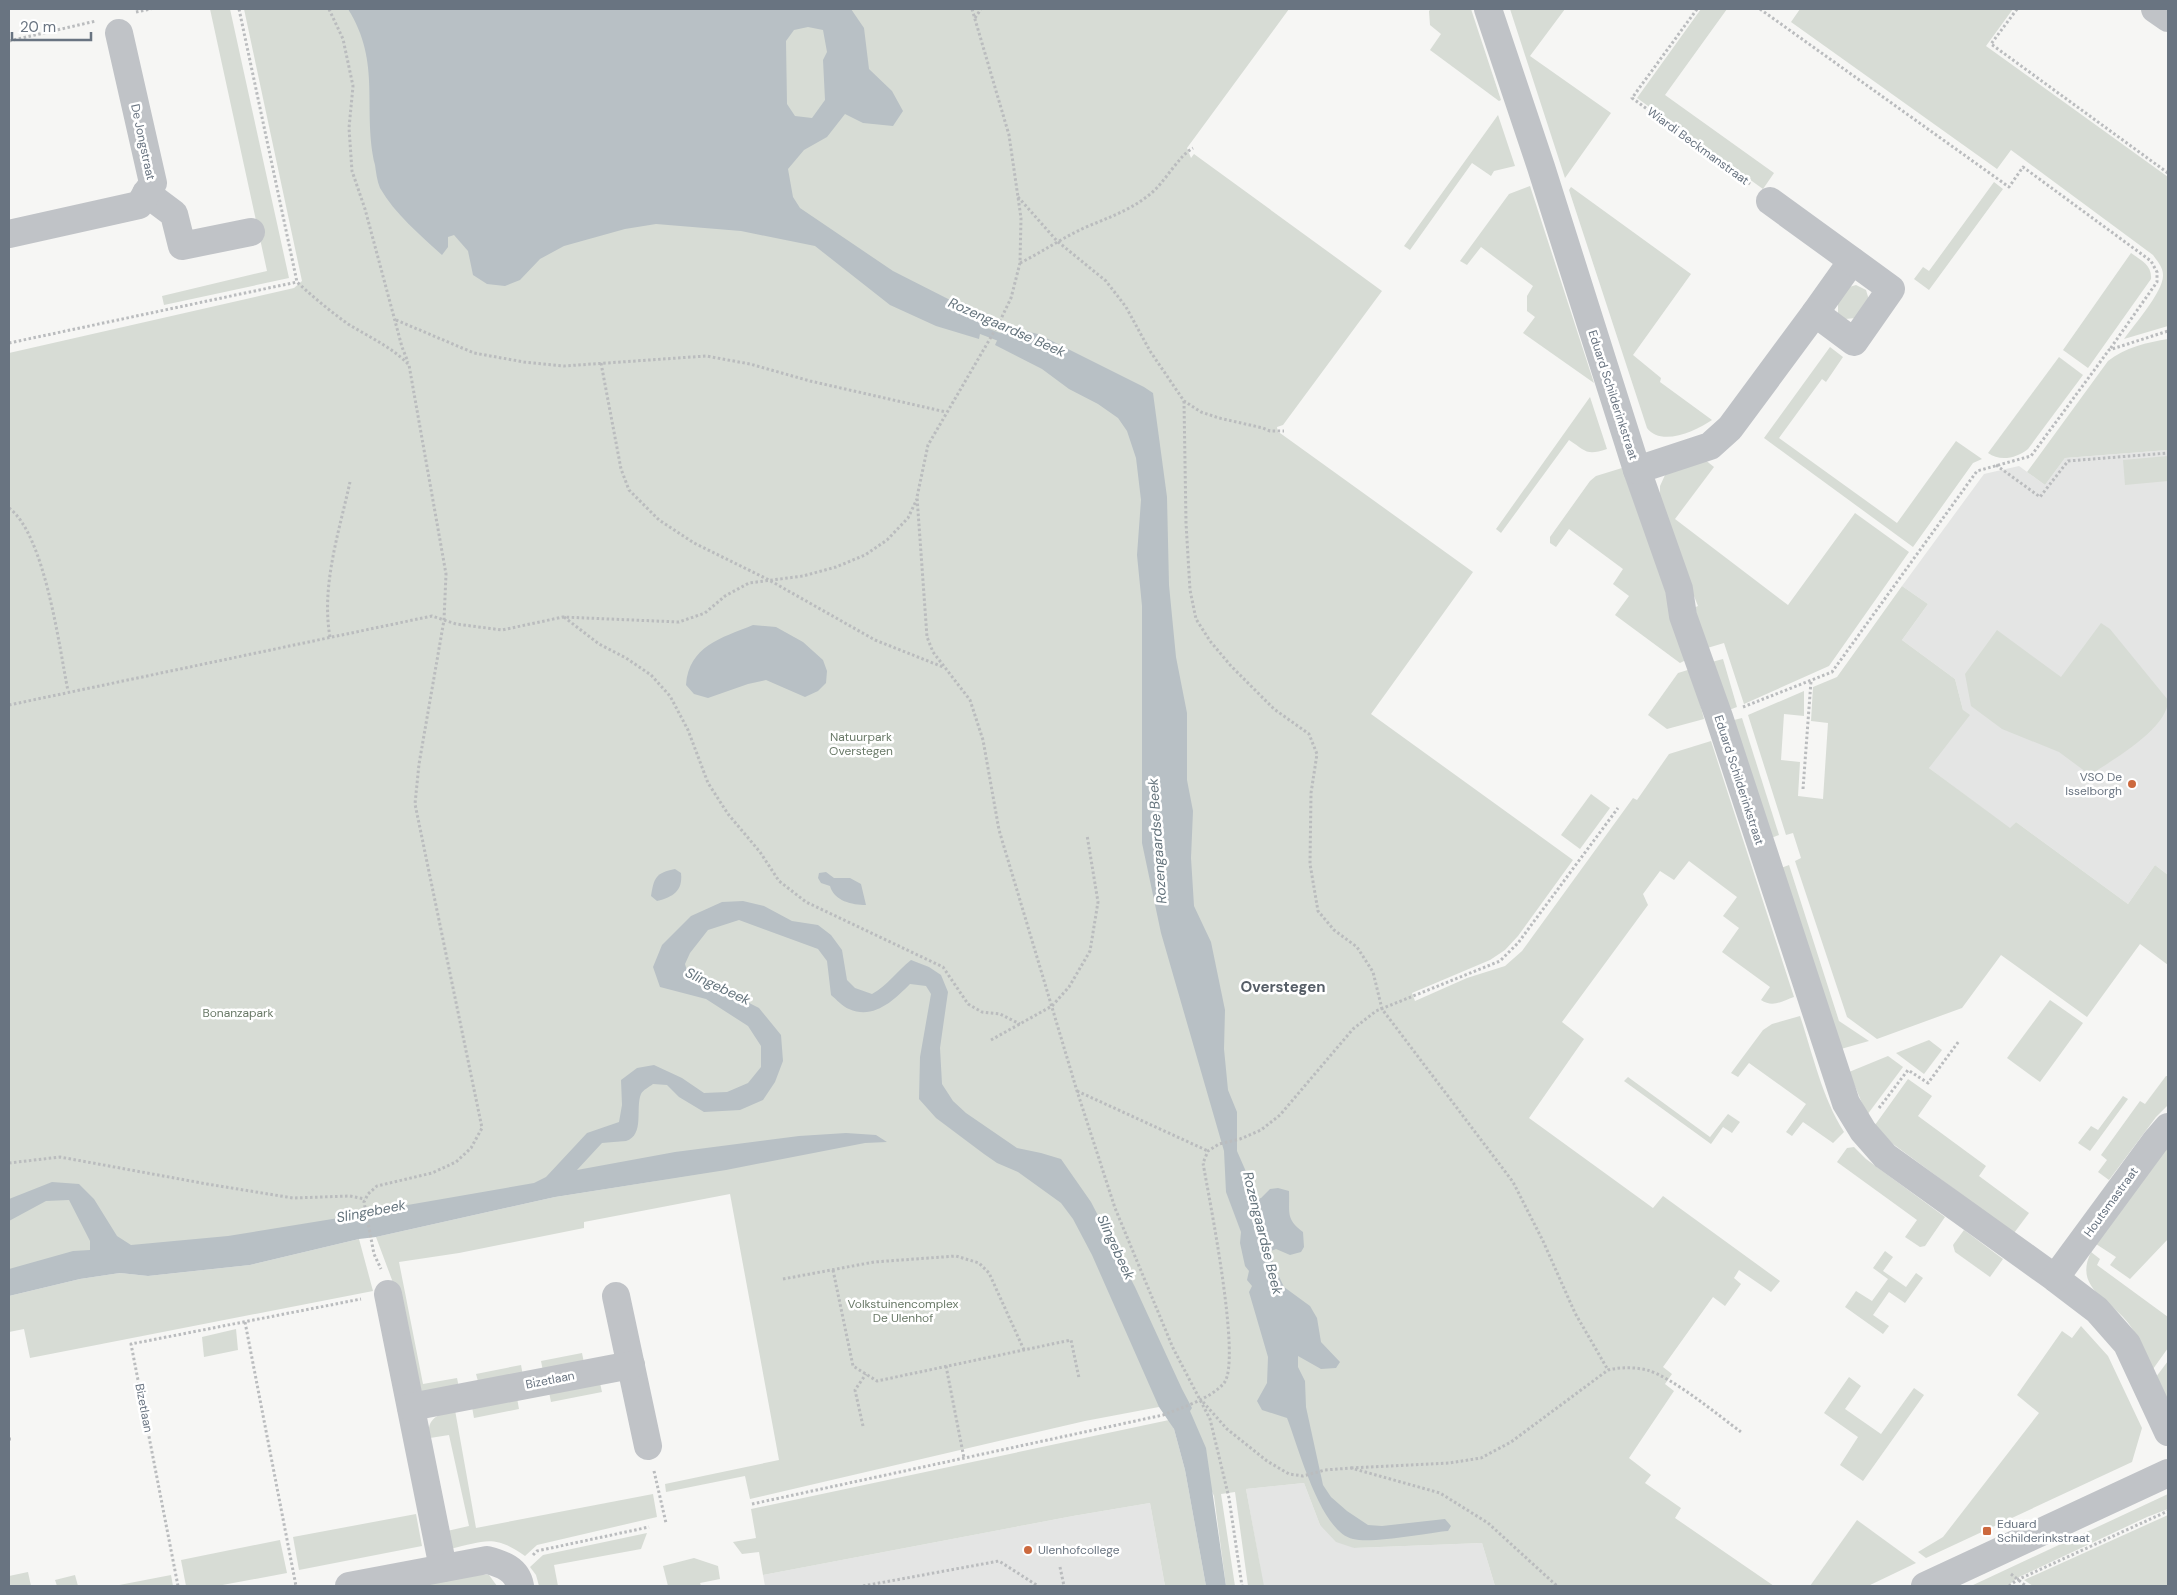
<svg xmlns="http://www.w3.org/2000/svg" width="2177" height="1595" viewBox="0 0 2177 1595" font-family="'DM Sans',sans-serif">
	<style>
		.built { fill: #e4e5e4 }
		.green { fill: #d7dcd5 }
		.water { fill: #b8c0c5; fill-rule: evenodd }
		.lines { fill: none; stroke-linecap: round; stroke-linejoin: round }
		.stream { stroke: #b8c0c5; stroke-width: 8 }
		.path { stroke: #babcbe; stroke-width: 3; stroke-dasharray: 2.5 2.5; stroke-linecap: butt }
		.minor { stroke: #c0c3c7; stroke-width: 28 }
		.poi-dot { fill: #cc693e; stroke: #fff; stroke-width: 2 }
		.labels { text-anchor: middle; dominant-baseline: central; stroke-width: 5; stroke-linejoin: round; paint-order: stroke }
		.street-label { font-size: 12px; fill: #697481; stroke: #fff }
		.park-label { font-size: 12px; fill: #697967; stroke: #fff }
		.poi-label { font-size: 12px; fill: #697481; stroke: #fff; text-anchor: start }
		.water-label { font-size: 14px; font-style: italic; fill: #65747d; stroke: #fff }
		.quarter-label { font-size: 15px; font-weight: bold; fill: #565e67; stroke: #fff }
	</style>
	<rect width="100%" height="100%" fill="#f6f6f4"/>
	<g class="built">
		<path d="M2168 450V875L2155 865 2128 904 2016 822 2010 829 1929 768 1963 710 1955 679 1902 640 1928 604 1902 586 1984 474 2019 466 2045 485 2065 458Z"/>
		<path d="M1304 1483 1320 1525 1354 1548 1482 1543 1495 1586H1258L1260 1566 1246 1489Z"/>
		<path d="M1150 1503 1165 1586H765L763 1575 1073 1516Z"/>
	</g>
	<g class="green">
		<path d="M210 9H230L289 278 164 305 162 296 267 271Z"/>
		<path d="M244 9H1289L1187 148 1191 158 1194 154 1382 291 1283 425 1277 427 1278 433H1280L1473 572 1371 714 1573 860 1518 936 1505 950 1490 960 1412 993 1415 1001 1467 978 1505 966 1522 951 1633 798 1637 800 1669 754 1711 741 1794 997C1782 1001 1773 1008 1761 1000L1770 987 1722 952 1739 928 1723 916 1737 897 1689 861 1674 880 1660 871 1643 894 1648 905 1562 1022 1584 1039 1529 1118 1653 1208 1663 1196 1780 1281 1771 1292 1739 1270 1734 1278 1741 1284 1725 1306 1713 1297 1663 1367 1672 1374 1665 1384 1674 1391 1629 1458 1651 1475 1645 1483 1681 1508 1675 1518 1774 1586H1495L1482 1543 1354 1548 1336 1542 1320 1525 1304 1483 1246 1489 1264 1586H1248L1235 1492 1221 1494 1235 1586H1226L1214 1496 1170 1398 1159 1407 1085 1421 750 1499 745 1476 666 1492 665 1484 779 1460 730 1194 584 1222V1228L459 1253 399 1262 423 1384 457 1378 459 1388 421 1394 395 1288 376 1237 555 1197 725 1170 9 1282V353L259 296 294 288 302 281Z"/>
		<path d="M1431 9H1471L1501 100 1499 101 1430 50 1441 34 1430 25 1429 11Z"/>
		<path d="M1510 9H1565L1530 56 1611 113 1565 178Z"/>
		<path d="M1701 9H1727L1665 95 1774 173 1763 189 1637 98Z"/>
		<path d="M1800 9H2013L1986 46 2168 177V326L2124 339C2134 325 2164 291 2163 275 2163 267 2157 261 2153 255L2011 150 1997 169 1791 22Z"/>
		<path d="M1498 115 1515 166 1494 171 1491 176 1472 163 1410 250 1404 246Z"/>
		<path d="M1994 182 2003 189 1929 290 1914 279 1923 267 1929 271Z"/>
		<path d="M1530 186 1594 383 1523 333 1535 317 1527 311V296L1533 286 1481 247 1467 265 1460 261 1509 194Z"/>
		<path d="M1571 187 1691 274 1633 355 1661 378 1660 382 1712 420C1696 431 1661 447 1647 428L1569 190Z"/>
		<path d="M2131 253C2142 261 2152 265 2151 279L2088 368 2063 350Z"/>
		<path d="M1856 285 1866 290 1869 300 1856 318 1845 319 1838 314V303L1849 287Z"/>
		<path d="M2168 339V450L2065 458 2045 485 2027 472 2108 361C2124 348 2148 342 2168 339Z"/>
		<path d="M1830 347 1843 357 1826 382 1822 379 1779 438 1897 523 1956 441 1982 459 1973 463 1913 547 1764 438Z"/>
		<path d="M2059 357 2083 375 2028 449C2017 458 2000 462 1988 453Z"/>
		<path d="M1590 397 1607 449C1586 456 1586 451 1569 440L1501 533 1496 529Z"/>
		<path d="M2168 456V481L2125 485 2123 460Z"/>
		<path d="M1704 459 1714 467 1675 519 1788 605 1855 513 1909 552 1829 666 1744 704 1724 643 1704 649 1691 609 1698 606 1684 571 1660 496V486L1665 475Z"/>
		<path d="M1622 468 1690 658 1680 663 1615 615 1629 596 1613 584 1623 569 1569 529 1556 547 1550 543V537L1590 481 1596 476Z"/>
		<path d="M1902 586 1928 604 1902 640 1955 679 1963 710 1970 715 1929 768 2010 828 2016 822 2128 904 2155 865 2168 875V965L2140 944 2087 1017 2001 955 1962 1008 1877 1039 1847 1017 1795 861 1801 858 1793 833 1786 835 1748 715 1804 691V716L1784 714 1781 760 1800 762 1798 796 1823 799 1828 723 1811 721 1813 687 1837 677Z"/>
		<path d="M2101 623 2110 629 2168 700C2168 729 2112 760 2090 775L2059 752 2002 729 1971 706 1965 674 1997 630 2061 677Z"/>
		<path d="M1723 659 1737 707 1729 710 1708 663Z"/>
		<path d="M1691 669 1704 719 1667 729 1648 715 1678 673Z"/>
		<path d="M1742 718 1779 835 1771 838 1734 720Z"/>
		<path d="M1591 794 1610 808 1580 849 1561 835Z"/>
		<path d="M1789 865 1839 1021 1869 1041 1841 1049 1781 868Z"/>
		<path d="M2050 1000 2083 1023 2040 1082 2007 1058Z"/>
		<path d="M1800 1016C1813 1055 1822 1097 1844 1132L1833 1143 1803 1122 1792 1136 1786 1132 1806 1104 1749 1063 1738 1077 1731 1073 1763 1030 1772 1024Z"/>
		<path d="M1929 1040 1942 1050 1924 1074 1896 1053Z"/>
		<path d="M1888 1056 1903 1067 1867 1115 1849 1072Z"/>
		<path d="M2166 1076H2168V1105L2156 1117 2109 1180 2098 1172 2107 1160 2101 1155 2140 1101 2145 1104Z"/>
		<path d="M1628 1077 1710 1137 1728 1114 1740 1122 1732 1133 1723 1127 1711 1144 1624 1081Z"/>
		<path d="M1908 1079 1932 1096 1918 1116 1986 1166 1979 1176 2029 1213 2014 1233 1893 1144 1875 1125Z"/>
		<path d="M2123 1096 2128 1099 2090 1151 2078 1143 2091 1126 2098 1130Z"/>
		<path d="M2168 1146V1239L2130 1279 2110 1265 2116 1257 2096 1244Z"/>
		<path d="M1854 1147 1866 1159 1945 1217 1925 1246 1920 1247 1905 1237 1917 1220 1837 1162 1847 1148Z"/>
		<path d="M1964 1230 2003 1259 1990 1277 1955 1252 1953 1245Z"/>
		<path d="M359 1239 373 1291 30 1358 24 1329 9 1332V1296L80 1279 120 1273 148 1276 250 1265Z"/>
		<path d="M1885 1251 1893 1257 1883 1271 1906 1287 1916 1273 1923 1278 1905 1303 1889 1292 1873 1315 1889 1326 1883 1334 1845 1307 1856 1291 1872 1301 1888 1279 1873 1268Z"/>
		<path d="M2091 1252 2100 1259 2097 1265 2168 1317V1348L2153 1369C2145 1354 2139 1338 2129 1324 2111 1299 2073 1289 2091 1252Z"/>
		<path d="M2081 1326 2108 1356 2142 1428 2132 1462 1926 1558 1918 1552 1943 1537 2039 1413 2017 1395 2062 1331 2072 1338Z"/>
		<path d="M236 1329 238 1350 204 1357 202 1337Z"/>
		<path d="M582 1353 584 1363 543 1371 541 1361Z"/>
		<path d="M2168 1361V1402L2156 1377Z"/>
		<path d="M521 1365 523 1376 479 1385 476 1374Z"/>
		<path d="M1849 1377 1861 1386 1845 1409 1881 1434 1914 1388 1924 1395 1863 1481 1840 1465 1858 1437 1824 1413Z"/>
		<path d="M600 1383 602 1392 551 1402 549 1392Z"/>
		<path d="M517 1398 519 1409 474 1418 472 1407Z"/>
		<path d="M455 1410 476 1528 653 1494 657 1517 537 1545 525 1556C494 1534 485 1541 450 1549L447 1531 469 1526 449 1435 430 1438C425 1418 439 1414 455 1410Z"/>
		<path d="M1169 1420 1174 1429 1185 1470 1206 1586H1165L1150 1503 1073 1516 763 1575 759 1552 742 1554 733 1542 756 1538 751 1509Z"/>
		<path d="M2168 1494V1509L2147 1517 2019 1577 2007 1586H1971Z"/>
		<path d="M416 1514 422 1546 299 1570 293 1537Z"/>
		<path d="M2168 1515V1586H2033L2024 1580Z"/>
		<path d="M1857 1520 1916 1563 1868 1586H1810Z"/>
		<path d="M647 1533 641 1549 554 1565 558 1586H539L536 1575 530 1567 543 1555Z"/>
		<path d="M280 1540 287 1573 217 1586H186L181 1560Z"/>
		<path d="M694 1558 718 1566 720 1579 700 1583 701 1586H668L663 1566Z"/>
		<path d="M28 1572 31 1586H9V1576Z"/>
		<path d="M479 1574 489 1575 497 1586H418Z"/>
		<path d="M75 1575 78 1586H57L55 1580Z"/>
		<path d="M171 1575 173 1586H114Z"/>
	</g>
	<g class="water">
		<path d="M348 9H851L864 28 869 69 892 91 903 111 893 126 863 123 845 114 827 137 804 150 788 169 793 197 800 208 893 271 958 304 982 323 979 339 936 326 890 305 815 246 741 231 656 224 625 229 564 246 540 259 520 280 505 286 487 284 473 275 468 251 454 235 448 237V247L442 255C420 235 395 214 380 188 377 181 376 172 375 165 362 109 382 63 348 9ZM808 27 823 30 827 52 823 60 825 100 812 118 795 116 787 104 786 41 794 30Z"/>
		<path d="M1017 329 1038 334 1144 387 1153 393 1167 497 1169 585 1176 657 1187 713V780L1193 811 1191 858 1194 906 1211 942 1225 1010 1224 1049 1228 1090 1237 1112V1151L1254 1190 1252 1196 1257 1199 1261 1198 1270 1189 1278 1188 1289 1191C1290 1212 1285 1219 1303 1232L1304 1247 1301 1252 1290 1255 1276 1249 1271 1251 1273 1264 1284 1287 1310 1306 1317 1318 1321 1342 1340 1362 1336 1368 1321 1369 1298 1356V1367L1305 1381 1306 1407 1323 1485 1331 1497 1347 1511 1368 1525 1382 1526 1445 1519 1451 1526 1448 1531C1426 1533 1372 1544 1353 1539 1320 1532 1298 1445 1287 1418L1262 1410 1257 1401 1267 1383 1268 1357 1249 1292 1252 1286 1247 1280 1249 1271 1245 1266 1240 1243 1241 1232 1226 1192 1224 1151 1161 933 1142 843V606L1137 555 1141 500 1136 458 1127 431 1118 418 1098 404 1069 389 1042 369 995 345 1001 332Z"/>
		<path d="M753 625 776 627 803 642 823 660 827 671 826 683 818 691 805 697 766 680 748 684 708 698 694 694 686 685C689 646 721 638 753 625Z"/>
		<path d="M675 869 681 873C683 891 673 897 657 901L651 896C654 877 656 873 675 869Z"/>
		<path d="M826 872 834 878H850L861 884 866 905C852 905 834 901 830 886L821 883 818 878 819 873Z"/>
		<path d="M743 901 764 906 792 921 818 925 831 935 842 950 847 980 855 988 872 994C888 985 897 971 911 960L929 967 941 975 948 992 940 1048 942 1084 953 1101 966 1113 1017 1148 1041 1153 1061 1159 1091 1202 1135 1287 1182 1389 1192 1408 1190 1411 1206 1448 1226 1586H1206L1185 1470 1174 1429 1159 1407 1092 1255 1073 1219 1061 1203 1018 1172 997 1163 984 1154 936 1118 919 1099 920 1057 931 994 926 986 910 984C894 1000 874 1020 849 1009 843 1007 836 999 831 995L827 961 818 949 739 920 708 930 690 953 685 964 688 974 714 985 759 1008 781 1035 783 1061 775 1082 763 1100 740 1110 704 1112 679 1097 667 1085 653 1084C649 1087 643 1090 641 1094 635 1108 645 1135 626 1141 618 1142 609 1142 602 1143L577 1170 675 1152 799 1136 846 1133 876 1135 887 1142 865 1143 726 1170 555 1197 376 1237 359 1239 250 1265 148 1276 120 1273 80 1279 9 1296V1269L73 1251 90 1250V1241L69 1200 46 1201 9 1221V1199L52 1182 79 1184 94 1199 117 1236 131 1245 228 1236 357 1215 373 1211 534 1183 546 1177 587 1133 619 1122 622 1105 621 1080 637 1068 654 1065 682 1078 704 1093 727 1092 748 1083 761 1067V1046L748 1026 706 999 660 987 653 967 662 945 691 916 722 902Z"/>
	</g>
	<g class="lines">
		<path class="stream" d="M973 327 1007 340"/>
		<g class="path">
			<path d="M239 9 297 282C313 297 330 311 348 324 369 337 392 347 409 365L446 574 444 620 419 764 415 804 482 1128 471 1148 456 1162 432 1173 377 1186 368 1194 364 1202 374 1254 381 1269"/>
			<path d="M329 9 343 39 353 86 349 128 352 171 365 209 402 347 408 362"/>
			<path d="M972 9 1009 135 1021 218 1020 263 1011 298 998 325 928 445 917 497 927 637 933 652 970 700 983 740 999 830 1077 1091 1115 1208 1173 1348 1210 1419 1229 1498 1242 1586"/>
			<path d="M1697 9 1632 98 1750 184"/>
			<path d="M1760 9 2009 187 2023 167 2151 261 2157 272V282L2110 349"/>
			<path d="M2017 9 1991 44 2168 173"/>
			<path d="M136 12 151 9"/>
			<path d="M975 18 981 9"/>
			<path d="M9 41 96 21"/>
			<path d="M1018 197 1057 241 1106 281 1126 307 1150 351 1184 401 1201 412 1219 418 1263 428 1270 431H1284"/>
			<path d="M1020 263C1042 252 1062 238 1084 228 1107 218 1129 211 1149 195 1165 183 1178 156 1193 148"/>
			<path d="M396 320 474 353 524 362 564 366 706 356 750 364 810 381 946 412"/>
			<path d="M9 343 297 282"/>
			<path d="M601 363 621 469 629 490 659 520 694 543 769 580 875 640 943 667"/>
			<path d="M1184 401 1186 523 1190 590 1196 619 1210 641 1231 666 1274 709 1309 734 1317 754 1311 793 1310 864 1318 911 1334 930 1357 947 1373 972 1382 1009 1513 1182 1543 1241 1575 1313 1608 1370"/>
			<path d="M1996 465 2040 497 2068 461 2168 453"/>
			<path d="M9 508C45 535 59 646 68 691"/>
			<path d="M564 617 599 644 626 658 651 675 670 696 688 730 708 783 728 814 760 852 779 881 806 902 943 967 968 1004 982 1012 1000 1014 1020 1024"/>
			<path d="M330 637C321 586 339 532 350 482"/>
			<path d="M9 705 432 616 456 624 502 630 563 617 679 622 705 613 725 596 749 583 803 576 836 567 865 555 887 540 908 518 917 499"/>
			<path d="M1743 707 1832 672 1977 471 2031 456 2109 350 2168 331"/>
			<path d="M1803 789 1811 681"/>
			<path d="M991 1040 1052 1006 1069 987 1090 951 1098 902 1087 835"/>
			<path d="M1077 1091 1208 1151"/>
			<path d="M1879 1108 1908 1070 1928 1083 1959 1041"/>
			<path d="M9 1163 60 1157 207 1184 293 1198 350 1196 365 1199"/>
			<path d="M833 1270 853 1366 877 1381 1071 1340 1079 1378"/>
			<path d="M783 1279 874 1262 956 1256 979 1263 989 1273 1024 1350"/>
			<path d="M245 1322 296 1586"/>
			<path d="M946 1366 964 1458"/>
			<path d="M1203 1402 1227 1429 1267 1461 1289 1474 1303 1476 1325 1470 1351 1468 1440 1493 1488 1523 1557 1586"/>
			<path d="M863 1426 855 1390 866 1374"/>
			<path d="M9 1439H11"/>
			<path d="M1351 1468 1449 1463 1481 1458 1511 1442 1608 1370C1621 1367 1634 1367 1647 1370 1672 1377 1718 1415 1741 1432"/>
			<path d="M654 1471 666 1523"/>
			<path d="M752 1504 1163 1415C1181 1408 1212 1398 1224 1383 1242 1361 1209 1198 1203 1163L1208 1151 1219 1144 1240 1139 1261 1130 1280 1115 1353 1029 1376 1011 1500 961 1518 943 1618 808"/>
			<path d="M533 1555 537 1551 649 1527"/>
			<path d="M1060 1567 1064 1586"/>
			<path d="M2011 1574 2026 1586"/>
			<path d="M178 1586 131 1344 361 1299"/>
			<path d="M863 1586 999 1561 1038 1586"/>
			<path d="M2009 1586 2017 1580 2168 1511"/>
		</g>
		<g class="minor">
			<path d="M1488 9 1541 167 1637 470 1679 589 1683 616 1719 717 1846 1103 1863 1131 1885 1156 2055 1278 2097 1310 2127 1344 2168 1432"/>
			<path d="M2155 9 2168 18"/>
			<path d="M146 193 174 214 182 246 251 232"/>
			<path d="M9 234 139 205 153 183 119 33"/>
			<path d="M1815 313 1852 261"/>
			<path d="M1637 470 1710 446 1730 428 1815 313 1854 342 1891 289 1770 201"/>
			<path d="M2055 1278 2155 1142 2168 1127"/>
			<path d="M388 1294 443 1568"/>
			<path d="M616 1296 648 1446"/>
			<path d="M411 1407 631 1365"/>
			<path d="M349 1586 487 1560C502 1564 517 1569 520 1586"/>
			<path d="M1925 1586 2168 1473"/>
		</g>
	</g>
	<g class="poi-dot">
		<circle cx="2132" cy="784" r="5"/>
		<rect x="1982" y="1526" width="10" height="10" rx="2.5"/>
		<circle cx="1028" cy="1550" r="5"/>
	</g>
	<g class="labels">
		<g class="street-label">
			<text transform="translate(143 142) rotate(78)">De Jongstraat</text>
			<text transform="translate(1698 146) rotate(36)">Wiardi Beckmanstraat</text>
			<text transform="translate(1613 395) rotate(72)">Eduard Schilderinkstraat</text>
			<text transform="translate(1739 780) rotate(72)">Eduard Schilderinkstraat</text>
			<text transform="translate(2111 1202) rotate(-54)">Houtsmastraat</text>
			<text transform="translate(550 1380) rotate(-11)">Bizetlaan</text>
			<text transform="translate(144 1408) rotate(79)">Bizetlaan</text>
		</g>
		<g class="park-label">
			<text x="861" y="737">Natuurpark<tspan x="861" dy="14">Overstegen</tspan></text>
			<text x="238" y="1013">Bonanzapark</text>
			<text x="903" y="1304">Volkstuinencomplex<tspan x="903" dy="14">De Ulenhof</tspan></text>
		</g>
		<g class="poi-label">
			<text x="2122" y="777" text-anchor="end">VSO De<tspan x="2122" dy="14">Isselborgh</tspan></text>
			<text x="1997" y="1524">Eduard<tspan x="1997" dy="14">Schilderinkstraat</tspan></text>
			<text x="1038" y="1550">Ulenhofcollege</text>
		</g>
		<g class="water-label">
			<text transform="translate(1007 327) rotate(24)">Rozengaardse Beek</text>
			<text transform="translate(1157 841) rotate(-94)">Rozengaardse Beek</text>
			<text transform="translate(718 986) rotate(25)">Slingebeek</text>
			<text transform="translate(371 1211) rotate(-11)">Slingebeek</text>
			<text transform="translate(1263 1233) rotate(76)">Rozengaardse Beek</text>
			<text transform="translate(1116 1247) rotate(65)">Slingebeek</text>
		</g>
		<g class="quarter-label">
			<text x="1283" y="987">Overstegen</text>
		</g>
	</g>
	<rect width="2177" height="1595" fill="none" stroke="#697481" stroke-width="20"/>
	<path d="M12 32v8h79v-8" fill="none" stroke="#697481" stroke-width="2.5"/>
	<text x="20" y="32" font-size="15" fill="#697481" stroke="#ffffff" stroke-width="4" paint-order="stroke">20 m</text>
</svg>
